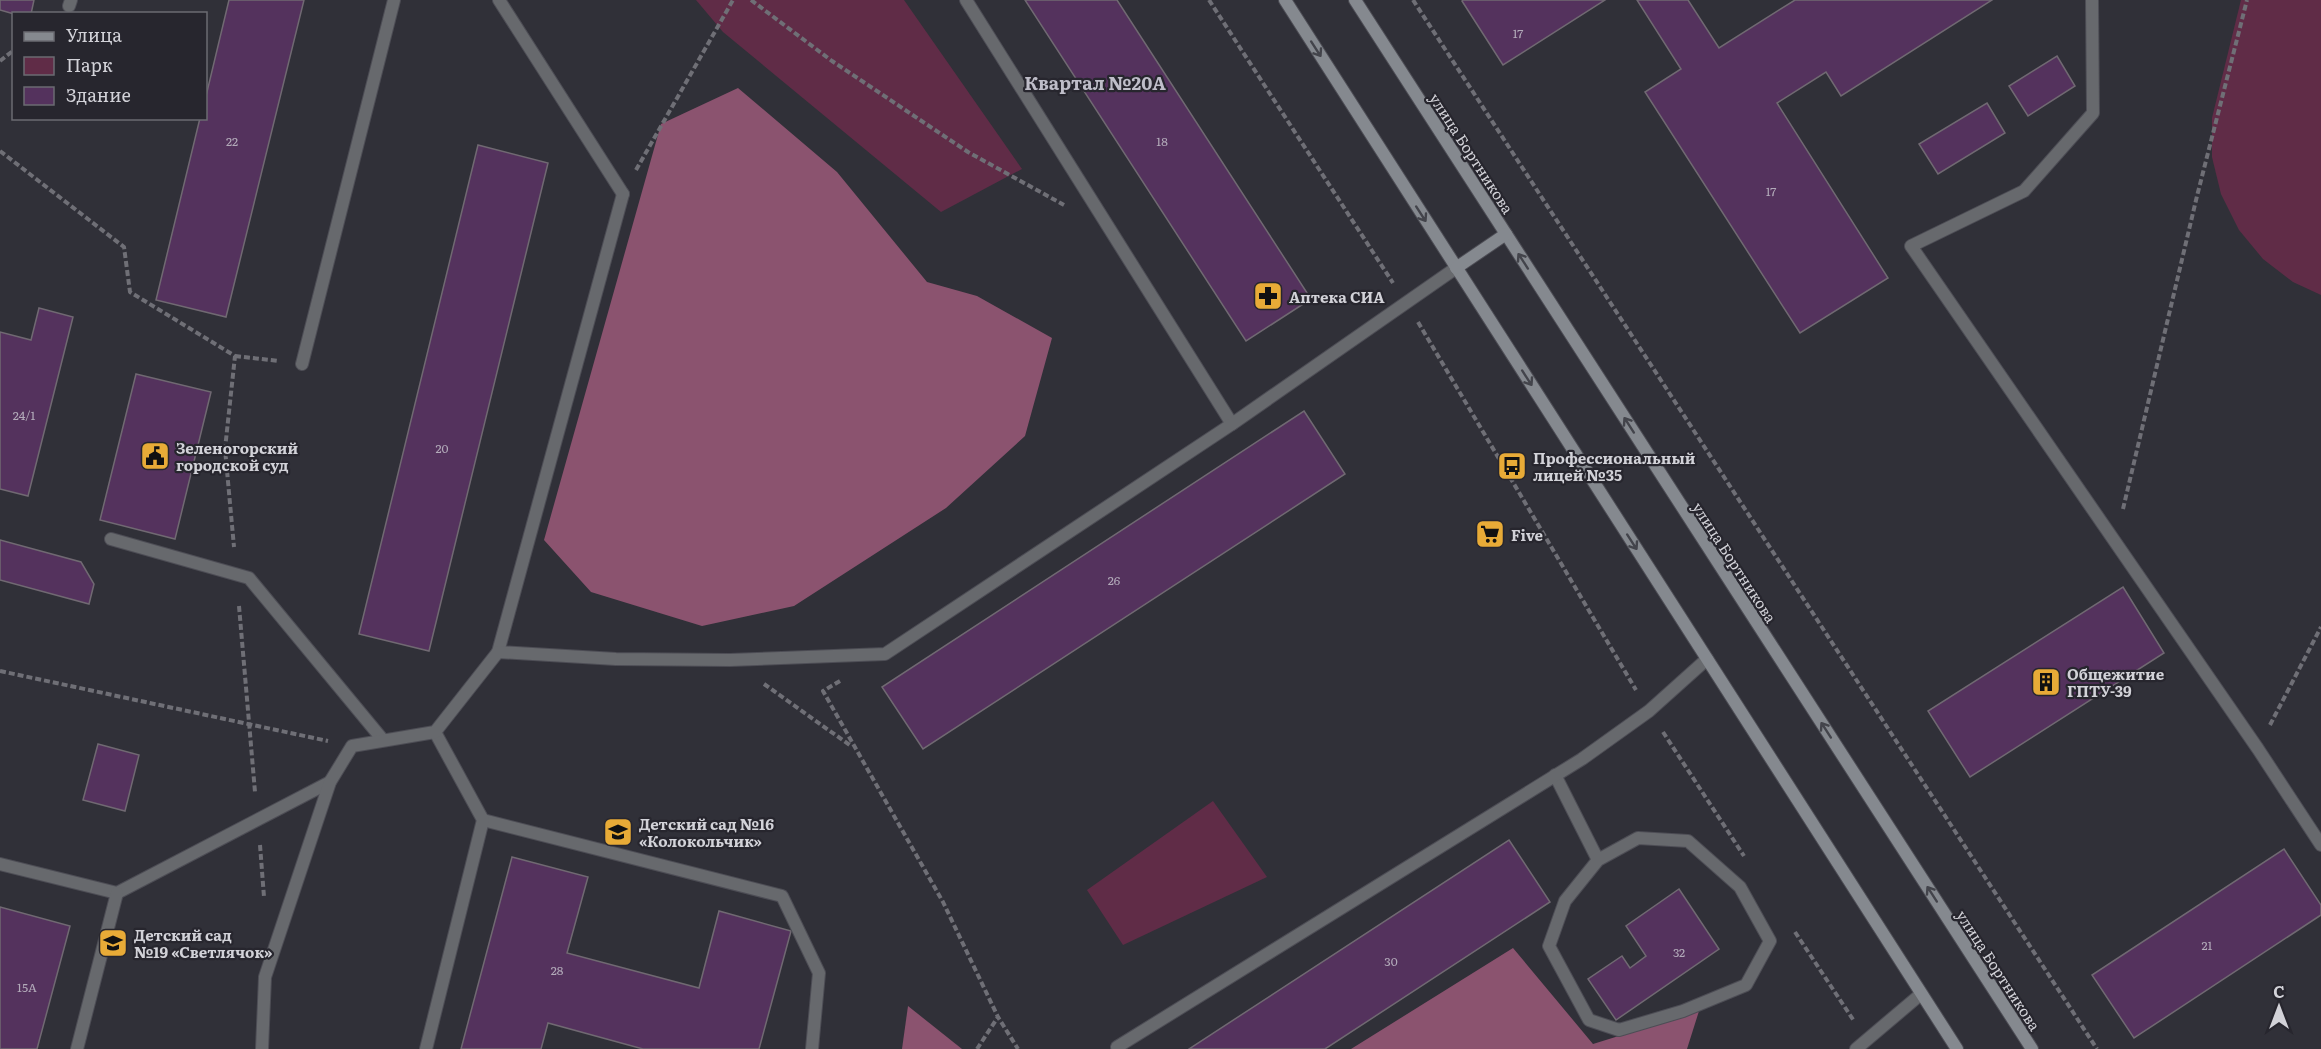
<svg xmlns="http://www.w3.org/2000/svg" width="2321" height="1049" viewBox="0 0 2321 1049" font-family="Literata,serif">
	<style>
		.green { fill: #602c47 }
		.forest { fill: #8b536f }
		.building { fill: #54325d; stroke: #706972; stroke-width: 1.5 }
		.lines { fill: none; stroke-linecap: round; stroke-linejoin: round }
		.lane-casing { stroke: #4d4d55; stroke-width: 14 }
		.street-casing { stroke: #4d4d55; stroke-width: 14 }
		.secondary-casing { stroke: #4d4d55; stroke-width: 14 }
		.path { stroke: #6f6f76; stroke-width: 4; stroke-dasharray: 6 3; stroke-linecap: butt }
		.lane { stroke: #67696d; stroke-width: 12 }
		.street { stroke: #67696d; stroke-width: 12 }
		.secondary { stroke: #85898f; stroke-width: 12 }
		.oneway { stroke: #43444b }
		.labels { text-anchor: middle; dominant-baseline: central; stroke-width: 4.5; stroke-linejoin: round; paint-order: stroke }
		.number-label { font-size: 12px; fill: #b2aab9 }
		.street-label { font-size: 15px; fill: #d2d2d8; stroke: #27262e }
		.poi-label { font-size: 15px; font-weight: bold; fill: #d2d2d8; stroke: #27262e; text-anchor: start }
		.quarter-label { font-size: 18px; font-weight: bold; fill: #bfbec9; stroke: #27262e }
	</style>
	<rect width="100%" height="100%" fill="#303038"/>
	<g class="green">
		<path d="M696 0H904L1022 169 941 212 723 32Z"/>
		<path d="M2241 0H2321V295L2293 282 2263 259 2239 230 2221 194 2212 157V118Z"/>
		<path d="M1213 801 1267 877 1123 945 1087 890Z"/>
	</g>
	<g class="forest">
		<path d="M738 88 837 172 927 282 977 296 1052 338 1025 436 946 508 794 606 702 626 591 592 544 540 661 124Z"/>
		<path d="M1513 948 1593 1044 1699 1011 1687 1049H1351Z"/>
		<path d="M908 1006 962 1049H902Z"/>
	</g>
	<g class="building">
		<path d="M0 0H34L31 14H14L0 10Z"/>
		<path d="M229 0H304L226 317 156 300 200 118H206V96Z"/>
		<path d="M1025 0H1117L1311 299 1246 341Z"/>
		<path d="M1463 0H1605L1503 65 1462 1Z"/>
		<path d="M1637 0H1688L1719 48 1795 0H1992L1841 96 1826 72 1777 103 1888 278 1800 333 1645 92 1681 69Z"/>
		<path d="M2057 56 2075 86 2028 116 2009 86Z"/>
		<path d="M1987 103 2005 133 1938 174 1919 144Z"/>
		<path d="M478 145 548 163 429 651 359 634Z"/>
		<path d="M39 308 73 317 28 496 0 489V332L31 340Z"/>
		<path d="M136 374 211 392 175 539 100 520Z"/>
		<path d="M1304 411 1345 474 923 749 882 687Z"/>
		<path d="M0 540 81 562 94 584 89 604 0 580Z"/>
		<path d="M2123 587 2164 653 1970 777 1928 711Z"/>
		<path d="M98 744 139 755 125 811 83 800Z"/>
		<path d="M1509 840 1550 902 1325 1049H1189Z"/>
		<path d="M2284 849 2321 905V915L2134 1038 2092 975Z"/>
		<path d="M512 857 588 877 567 953 699 988 719 911 791 931 759 1049H643L548 1023 541 1049H461Z"/>
		<path d="M1679 889 1719 949 1616 1020 1588 979 1622 956 1630 968 1646 956 1626 926Z"/>
		<path d="M0 907 70 926 37 1049H0Z"/>
	</g>
	<g class="lines">
		<g class="lane-casing">
			<g id="lane">
				<path d="M966 0 1232 424"/>
				<path d="M2092 0 2093 113 2024 191 1911 246 2258 749 2321 845"/>
				<path d="M69 6 71 0"/>
				<path d="M302 364 394 0"/>
				<path d="M111 539 249 578 383 740"/>
				<path d="M498 652 623 194"/>
				<path d="M1555 775 1598 860 1565 901 1549 946 1589 1020 1619 1030 1683 1011 1746 985 1770 941 1740 887 1688 841 1638 838 1598 860"/>
				<path d="M483 820 782 896 819 973 812 1049"/>
				<path d="M0 864 117 893 330 782"/>
				<path d="M1117 1047 1582 759 1649 711 1707 659"/>
				<path d="M77 1049 117 893"/>
				<path d="M426 1049 483 820 435 732"/>
				<path d="M1856 1049 1921 994"/>
			</g>
		</g>
		<g class="street-casing">
			<g id="street">
				<path d="M499 0 623 194"/>
				<path d="M262 1049 265 977 330 782 352 746 435 732 498 652 616 659 730 660 885 654 1232 424 1456 268"/>
			</g>
		</g>
		<g class="secondary-casing">
			<g id="secondary">
				<path d="M1285 0 1957 1049"/>
				<path d="M1355 0 2032 1049"/>
				<path d="M1456 268 1506 234"/>
			</g>
		</g>
		<g class="path">
			<path d="M751 0 832 61 968 152 1064 205"/>
			<path d="M1209 0 1393 283"/>
			<path d="M1413 0 2097 1049"/>
			<path d="M0 61 14 50"/>
			<path d="M0 151 124 247 130 292 235 356 225 449 234 547"/>
			<path d="M636 170 733 0"/>
			<path d="M1418 322 1636 690"/>
			<path d="M235 356 279 361"/>
			<path d="M2123 509 2197 196 2247 0"/>
			<path d="M239 606 255 792"/>
			<path d="M0 671 328 741"/>
			<path d="M840 681 823 691 943 902 998 1017 1018 1049"/>
			<path d="M764 684 851 746"/>
			<path d="M2270 725 2321 627"/>
			<path d="M1663 732 1744 856"/>
			<path d="M260 845 264 897"/>
			<path d="M1795 932 1854 1021"/>
			<path d="M977 1049 998 1017"/>
		</g>
		<use href="#lane" class="lane"/>
		<use href="#street" class="street"/>
		<use href="#secondary" class="secondary"/>
	</g>
	<defs><path id="oneway-shaft" d="M-6 0H5M1.5-3L5.5 0L1.5 3" fill="none" stroke-width="1.6" stroke-linecap="round" stroke-linejoin="round" transform="scale(1.5)"/></defs>
	<g class="oneway">
		<use href="#oneway-shaft" transform="translate(1316 49) rotate(57)"/>
		<use href="#oneway-shaft" transform="translate(1421 214) rotate(57)"/>
		<use href="#oneway-shaft" transform="translate(1523 261) rotate(-123)"/>
		<use href="#oneway-shaft" transform="translate(1527 378) rotate(57)"/>
		<use href="#oneway-shaft" transform="translate(1629 425) rotate(-123)"/>
		<use href="#oneway-shaft" transform="translate(1632 542) rotate(57)"/>
		<use href="#oneway-shaft" transform="translate(1826 730) rotate(-123)"/>
		<use href="#oneway-shaft" transform="translate(1932 894) rotate(-123)"/>
	</g>
	<defs>
		<g id="pharmacy-square" transform="scale(1.5)"><rect x="-9" y="-9" width="18" height="18" rx="4" fill="#e8ab37" stroke="#27262e"/><path d="M-2-6h4v4h4v4h-4v4h-4v-4h-4v-4h4Z" fill="#111"/></g>
		<g id="civic-square" transform="scale(1.5)"><rect x="-9" y="-9" width="18" height="18" rx="4" fill="#e8ab37" stroke="#27262e"/><path d="M-.6-6.5H3V-4.5H.6V-3L4-1V1h2V6H-6V1h2V-1L-.6-3ZM-1.2 2.5V6h2.4V2.5Z" fill="#111"/></g>
		<g id="bus-square" transform="scale(1.5)"><rect x="-9" y="-9" width="18" height="18" rx="4" fill="#e8ab37" stroke="#27262e"/><path d="M-5-6H5V4H4V6H2V4H-2V6H-4V4H-5ZM-3.5-4V0h7V-4ZM-3.5 1.2v1.5H-2V1.2ZM2 1.2v1.5H3.5V1.2Z" fill="#111"/></g>
		<g id="supermarket-square" transform="scale(1.5)"><rect x="-9" y="-9" width="18" height="18" rx="4" fill="#e8ab37" stroke="#27262e"/><path d="M-6-5.5h2.5l.6 2H6L4.5 2H-2.5L-4.4-4H-6ZM-1.5 3.2a1.3 1.3 0 1 0 .1 0ZM3 3.2a1.3 1.3 0 1 0 .1 0Z" fill="#111"/></g>
		<g id="building-square" transform="scale(1.5)"><rect x="-9" y="-9" width="18" height="18" rx="4" fill="#e8ab37" stroke="#27262e"/><path d="M-4-6H4V6H1V3H-1V6H-4ZM-2.5-4.3h1.7v1.8h-1.7ZM.8-4.3h1.7v1.8H.8ZM-2.5-1h1.7V.8h-1.7ZM.8-1h1.7V.8H.8Z" fill="#111"/></g>
		<g id="school-square" transform="scale(1.5)"><rect x="-9" y="-9" width="18" height="18" rx="4" fill="#e8ab37" stroke="#27262e"/><path d="M0-5L7-2L0 1L-7-2ZM-4 1L0 2.5L4 1V4Q0 6-4 4Z" fill="#111"/></g>
	</defs>
	<g fill-rule="evenodd">
		<use href="#pharmacy-square" x="1268" y="296"/>
		<use href="#civic-square" x="155" y="456"/>
		<use href="#bus-square" x="1512" y="466"/>
		<use href="#supermarket-square" x="1490" y="534"/>
		<use href="#building-square" x="2046" y="682"/>
		<use href="#school-square" x="618" y="832"/>
		<use href="#school-square" x="113" y="943"/>
	</g>
	<g class="labels">
		<g class="number-label">
			<text x="1518" y="33">17</text>
			<text x="232" y="141">22</text>
			<text x="1162" y="141">18</text>
			<text x="1771" y="191">17</text>
			<text x="24" y="415">24/1</text>
			<text x="442" y="448">20</text>
			<text x="1114" y="580">26</text>
			<text x="2207" y="945">21</text>
			<text x="1679" y="952">32</text>
			<text x="1391" y="961">30</text>
			<text x="557" y="970">28</text>
			<text x="27" y="987">15А</text>
		</g>
		<g class="street-label">
			<text transform="translate(1472 153) rotate(57)">улица Бортникова</text>
			<text transform="translate(1735 562) rotate(57)">улица Бортникова</text>
			<text transform="translate(1999 970) rotate(57)">улица Бортникова</text>
		</g>
		<g class="poi-label">
			<text x="1289" y="296">Аптека СИА</text>
			<text x="176" y="447">Зеленогорский<tspan x="176" dy="17">городской суд</tspan></text>
			<text x="1533" y="457">Профессиональный<tspan x="1533" dy="17">лицей №35</tspan></text>
			<text x="1511" y="534">Five</text>
			<text x="2067" y="673">Общежитие<tspan x="2067" dy="17">ГПТУ-39</tspan></text>
			<text x="639" y="823">Детский сад №16<tspan x="639" dy="17">«Колокольчик»</tspan></text>
			<text x="134" y="934">Детский сад<tspan x="134" dy="17">№19 «Светлячок»</tspan></text>
		</g>
		<g class="quarter-label">
			<text x="1095" y="82">Квартал №20А</text>
		</g>
	</g>
	<rect x="12" y="12" width="195" height="108" fill="#27262e" stroke="#6b6b72" stroke-width="1.5"/>
	<rect x="24" y="32" width="30" height="9" fill="#85898f" stroke="#6b6b72" stroke-width="1.5"/>
	<text x="66" y="42" font-size="18" fill="#d2d2d8">Улица</text>
	<rect x="24" y="57" width="30" height="18" fill="#602c47" stroke="#6b6b72" stroke-width="1.5"/>
	<text x="66" y="72" font-size="18" fill="#d2d2d8">Парк</text>
	<rect x="24" y="87" width="30" height="18" fill="#54325d" stroke="#6b6b72" stroke-width="1.5"/>
	<text x="66" y="102" font-size="18" fill="#d2d2d8">Здание</text>
	<g transform="translate(2279 1007)" stroke="#27262e" stroke-width="4.5" paint-order="stroke">
	<path d="M0-4.5L10 22L0 15L-10 22Z" fill="#d2d2d8"/>
	<text y="-9" font-size="16" font-weight="bold" text-anchor="middle" fill="#d2d2d8">С</text>
	</g>
</svg>
